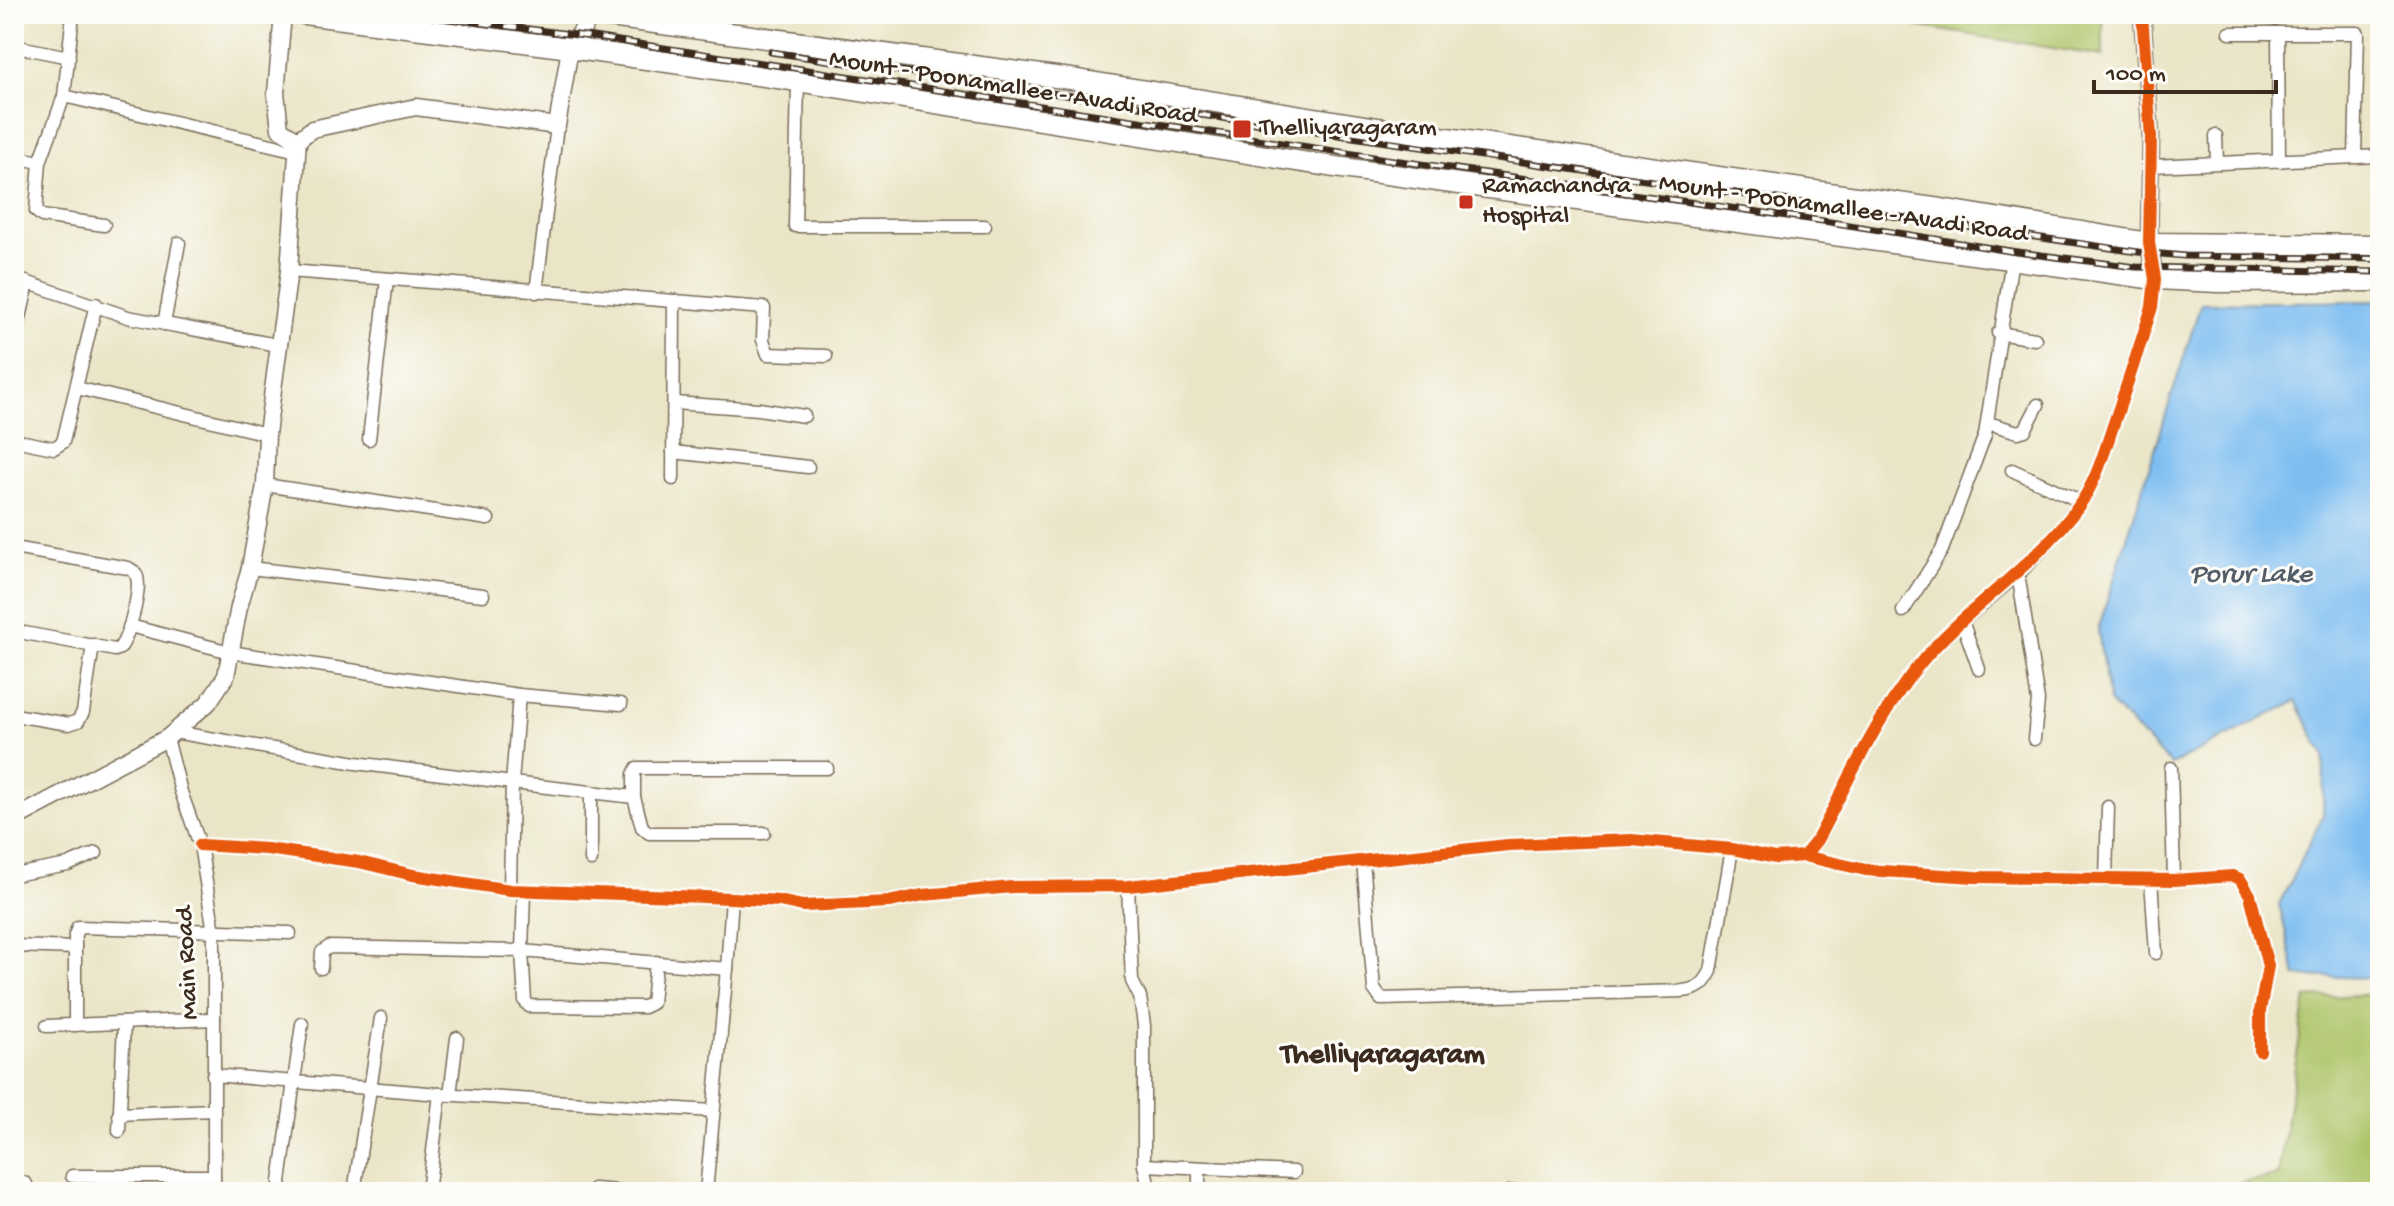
<svg xmlns="http://www.w3.org/2000/svg" width="2394" height="1206" viewBox="0 0 2394 1206" font-family="'Gochi Hand',sans-serif">
	<style>
		.green { fill: #aec56a; stroke: #747844; stroke-width: 2 }
		.water { fill: #7dbdf1; stroke: #5c7488; stroke-width: 2 }
		.lines { fill: none; stroke-linecap: round; stroke-linejoin: round }
		.minor-casing { stroke: #786b59; stroke-width: 15 }
		.tertiary-casing { stroke: #786b59; stroke-width: 19 }
		.primary-casing { stroke: #786b59; stroke-width: 23 }
		.minor { stroke: #fff; stroke-width: 12 }
		.tertiary { stroke: #fff; stroke-width: 16 }
		.primary { stroke: #fff; stroke-width: 20 }
		.rail-casing { stroke: #3b2a1e; stroke-width: 7 }
		.rail { stroke: #fdfcf7; stroke-width: 4; stroke-dasharray: 12; stroke-linecap: butt }
		.cycleway-casing { stroke: #fdfcf7; stroke-width: 17 }
		.cycleway { stroke: #e8590c; stroke-width: 12 }
		.poi-dot { fill: #c8321e; stroke: #fdfcf7; stroke-width: 3 }
		.labels { text-anchor: middle; dominant-baseline: central; stroke-width: 6; stroke-linejoin: round; paint-order: stroke }
		.street-label { font-size: 26px; fill: #3b2a1e; stroke: #fdfcf7 }
		.poi-label { font-size: 26px; fill: #3b2a1e; stroke: #fdfcf7; text-anchor: start }
		.water-label { font-size: 28px; font-style: italic; fill: #525d68; stroke: #fdfcf7 }
		.quarter-label { font-size: 30px; font-weight: bold; fill: #3b2a1e; stroke: #fdfcf7 }
	</style>
	<rect width="100%" height="100%" fill="#fdfcf7"/>
	<filter id="ink" filterUnits="userSpaceOnUse"><feTurbulence type="fractalNoise" baseFrequency=".0125" numOctaves="2"/><feDisplacementMap in="SourceGraphic" scale="16" xChannelSelector="R" yChannelSelector="G"/><feConvolveMatrix kernelMatrix="1 2 1 2 8 2 1 2 1" color-interpolation-filters="sRGB"/></filter>
	<filter id="wash" filterUnits="userSpaceOnUse"><feTurbulence type="fractalNoise" baseFrequency=".006" numOctaves="4" result="noise"/><feDisplacementMap in="SourceGraphic" scale="32" xChannelSelector="R" yChannelSelector="G"/><feGaussianBlur stdDeviation="1.8" result="paint"/><feColorMatrix in="noise" values="0 0 0 0 0 0 0 0 0 0 0 0 0 0 0 0 0 1.4 0 .05"/><feComposite in="paint" operator="in"/></filter>
	<g filter="url(#wash)">
		<rect width="100%" height="100%" fill="#eae5c7"/>
		<g class="green">
			<path d="M1916 14H2103V56L1915 26Z"/>
			<path d="M2380 994V1192H2192L2278 1176 2306 998Z"/>
		</g>
		<path class="water" d="M2380 301V978L2296 976 2279 904 2323 816 2324 756 2296 701 2171 765 2109 702 2098 630 2201 303Z"/>
	</g>
	<g filter="url(#ink)">
		<g class="lines">
			<g class="minor-casing">
				<g id="minor">
					<path d="M73 14 64 96 40 162 36 211 42 216 104 225"/>
					<path d="M2230 33H2358L2355 156"/>
					<path d="M2278 33 2279 161"/>
					<path d="M14 46 69 57"/>
					<path d="M798 81 795 226H985"/>
					<path d="M64 96 297 151"/>
					<path d="M2216 136 2217 162"/>
					<path d="M14 157 40 162"/>
					<path d="M2151 166 2380 156"/>
					<path d="M289 271 764 308 763 340 768 354 826 356"/>
					<path d="M14 278 128 317 277 345"/>
					<path d="M536 292 557 126"/>
					<path d="M164 324 179 243"/>
					<path d="M1998 333 2035 339"/>
					<path d="M14 344 28 283"/>
					<path d="M77 388 267 434"/>
					<path d="M674 403 759 409 804 416"/>
					<path d="M1988 423 2018 432 2025 430 2038 405"/>
					<path d="M369 439 387 279"/>
					<path d="M14 440 54 448 63 442 96 304"/>
					<path d="M673 452 808 467"/>
					<path d="M2012 470 2082 502"/>
					<path d="M673 479 674 301"/>
					<path d="M265 485 488 519"/>
					<path d="M14 548 128 568C133 571 135 571 137 577 141 592 129 635 120 648L115 650 14 631"/>
					<path d="M250 568 483 595"/>
					<path d="M2018 573 2038 701 2034 739"/>
					<path d="M1903 611 1942 550 1985 435 2012 259"/>
					<path d="M1962 621 1979 669"/>
					<path d="M130 626 230 652 519 695 621 704"/>
					<path d="M519 695 512 783 634 797V774L637 768H827"/>
					<path d="M14 715 69 724 78 721 83 712 93 645"/>
					<path d="M174 732 356 763 512 783 510 890"/>
					<path d="M167 738 181 792 200 845 214 932V1192"/>
					<path d="M2171 768 2174 880"/>
					<path d="M634 797 642 827 649 833H764"/>
					<path d="M200 845 267 849 359 862 413 875 510 890 732 898 779 901 803 906 889 902 923 895 1012 887 1128 886 1508 845 1631 840 1732 849 1775 858 1804 856 1866 870 1975 877 2174 880 2233 876 2240 879 2250 895 2268 966 2260 1011V1051"/>
					<path d="M1804 856 1817 840C1848 782 1876 717 1919 665 1948 630 1984 604 2018 574 2048 546 2074 515 2095 479L2152 307 2155 279"/>
					<path d="M591 860V793"/>
					<path d="M1363 861 1374 989 1381 999 1683 991C1698 989 1704 985 1711 971L1732 849"/>
					<path d="M14 875 68 865 96 853"/>
					<path d="M2106 880 2108 807"/>
					<path d="M2151 880 2156 953"/>
					<path d="M1128 886 1132 981 1140 997 1144 1025V1165L1150 1192"/>
					<path d="M524 892 522 951 727 969 706 1192"/>
					<path d="M14 946 75 948"/>
					<path d="M321 968 322 952 329 947 522 951 525 1001 529 1006 644 1007 652 1003 656 962"/>
					<path d="M727 969 732 898"/>
					<path d="M75 1025V935L78 927 290 933"/>
					<path d="M47 1026 214 1019"/>
					<path d="M213 1075 440 1094 713 1111"/>
					<path d="M450 1095 457 1038"/>
					<path d="M119 1114 213 1110"/>
					<path d="M119 1131 124 1023"/>
					<path d="M1144 1165 1294 1172"/>
					<path d="M72 1176H214"/>
					<path d="M14 1179 26 1184 28 1192"/>
					<path d="M594 1189 630 1192"/>
					<path d="M282 1192 280 1182 302 1024"/>
					<path d="M354 1192 381 1018"/>
					<path d="M428 1192 440 1094"/>
					<path d="M1199 1192V1168"/>
					<path d="M1509 1192 1554 1190"/>
				</g>
			</g>
			<g class="tertiary-casing">
				<g id="tertiary">
					<path d="M283 14 276 93 280 129 298 140"/>
					<path d="M2142 14 2151 137 2149 243 2155 279"/>
					<path d="M298 140 312 129 416 107 557 126 570 48 593 14"/>
					<path d="M14 819 167 738 208 703 226 676 239 607 250 568 265 485 267 434 289 271 298 140"/>
				</g>
			</g>
			<g class="primary-casing">
				<g id="primary">
					<path d="M304 14 570 48 798 81 1328 166 2155 279 2218 282 2380 281"/>
					<path d="M588 14 1078 80 1365 126 1940 209 2149 243 2380 245"/>
				</g>
			</g>
			<use href="#minor" class="minor"/>
			<use href="#tertiary" class="tertiary"/>
			<use href="#primary" class="primary"/>
			<g class="rail-casing">
				<g id="rail">
					<path d="M410 14 593 37 1386 159 1830 222 2016 252 2136 267 2380 272"/>
					<path d="M771 52 2138 252 2185 256 2380 259"/>
				</g>
			</g>
			<use href="#rail" class="rail"/>
			<g class="cycleway-casing">
				<g id="cycleway">
					<path d="M200 845 267 849 359 862 413 875 510 890 732 898 779 901 803 906 889 902 923 895 1012 887 1128 886 1508 845 1631 840 1732 849 1775 858 1804 856 1866 870 1975 877 2174 880 2233 876 2240 879 2250 895 2268 966 2260 1011V1051"/>
					<path d="M1804 856 1817 840C1848 782 1876 718 1918 666 1966 607 2033 569 2078 507 2095 484 2103 456 2112 429 2126 388 2139 348 2152 307L2155 279 2149 243 2151 137 2142 14"/>
				</g>
			</g>
			<use href="#cycleway" class="cycleway"/>
		</g>
	</g>
	<g class="poi-dot">
		<rect x="1232" y="119" width="20" height="20" rx="4"/>
		<rect x="1458" y="194" width="16" height="16" rx="4"/>
	</g>
	<g class="labels">
		<g class="street-label">
			<text transform="translate(1013 89) rotate(9)">Mount - Poonamallee - Avadi Road</text>
			<text transform="translate(1843 210) rotate(8)">Mount - Poonamallee - Avadi Road</text>
			<text transform="translate(189 963) rotate(-93)">Main Road</text>
		</g>
		<g class="poi-label">
			<text x="1260" y="129">Thelliyaragaram</text>
			<text x="1482" y="187">Ramachandra<tspan x="1482" dy="30">Hospital</tspan></text>
		</g>
		<g class="water-label">
			<text x="2251" y="575">Porur Lake</text>
		</g>
		<g class="quarter-label">
			<text x="1383" y="1056">Thelliyaragaram</text>
		</g>
	</g>
	<rect width="2394" height="1206" fill="none" stroke="#fdfcf7" stroke-width="48"/>
	<path d="M2094 80v12h182v-12" fill="none" stroke="#3b2a1e" stroke-width="4"/>
	<text x="2106" y="80" font-size="24" fill="#3b2a1e" stroke="#fdfcf7" stroke-width="6" paint-order="stroke">100 m</text>
</svg>
